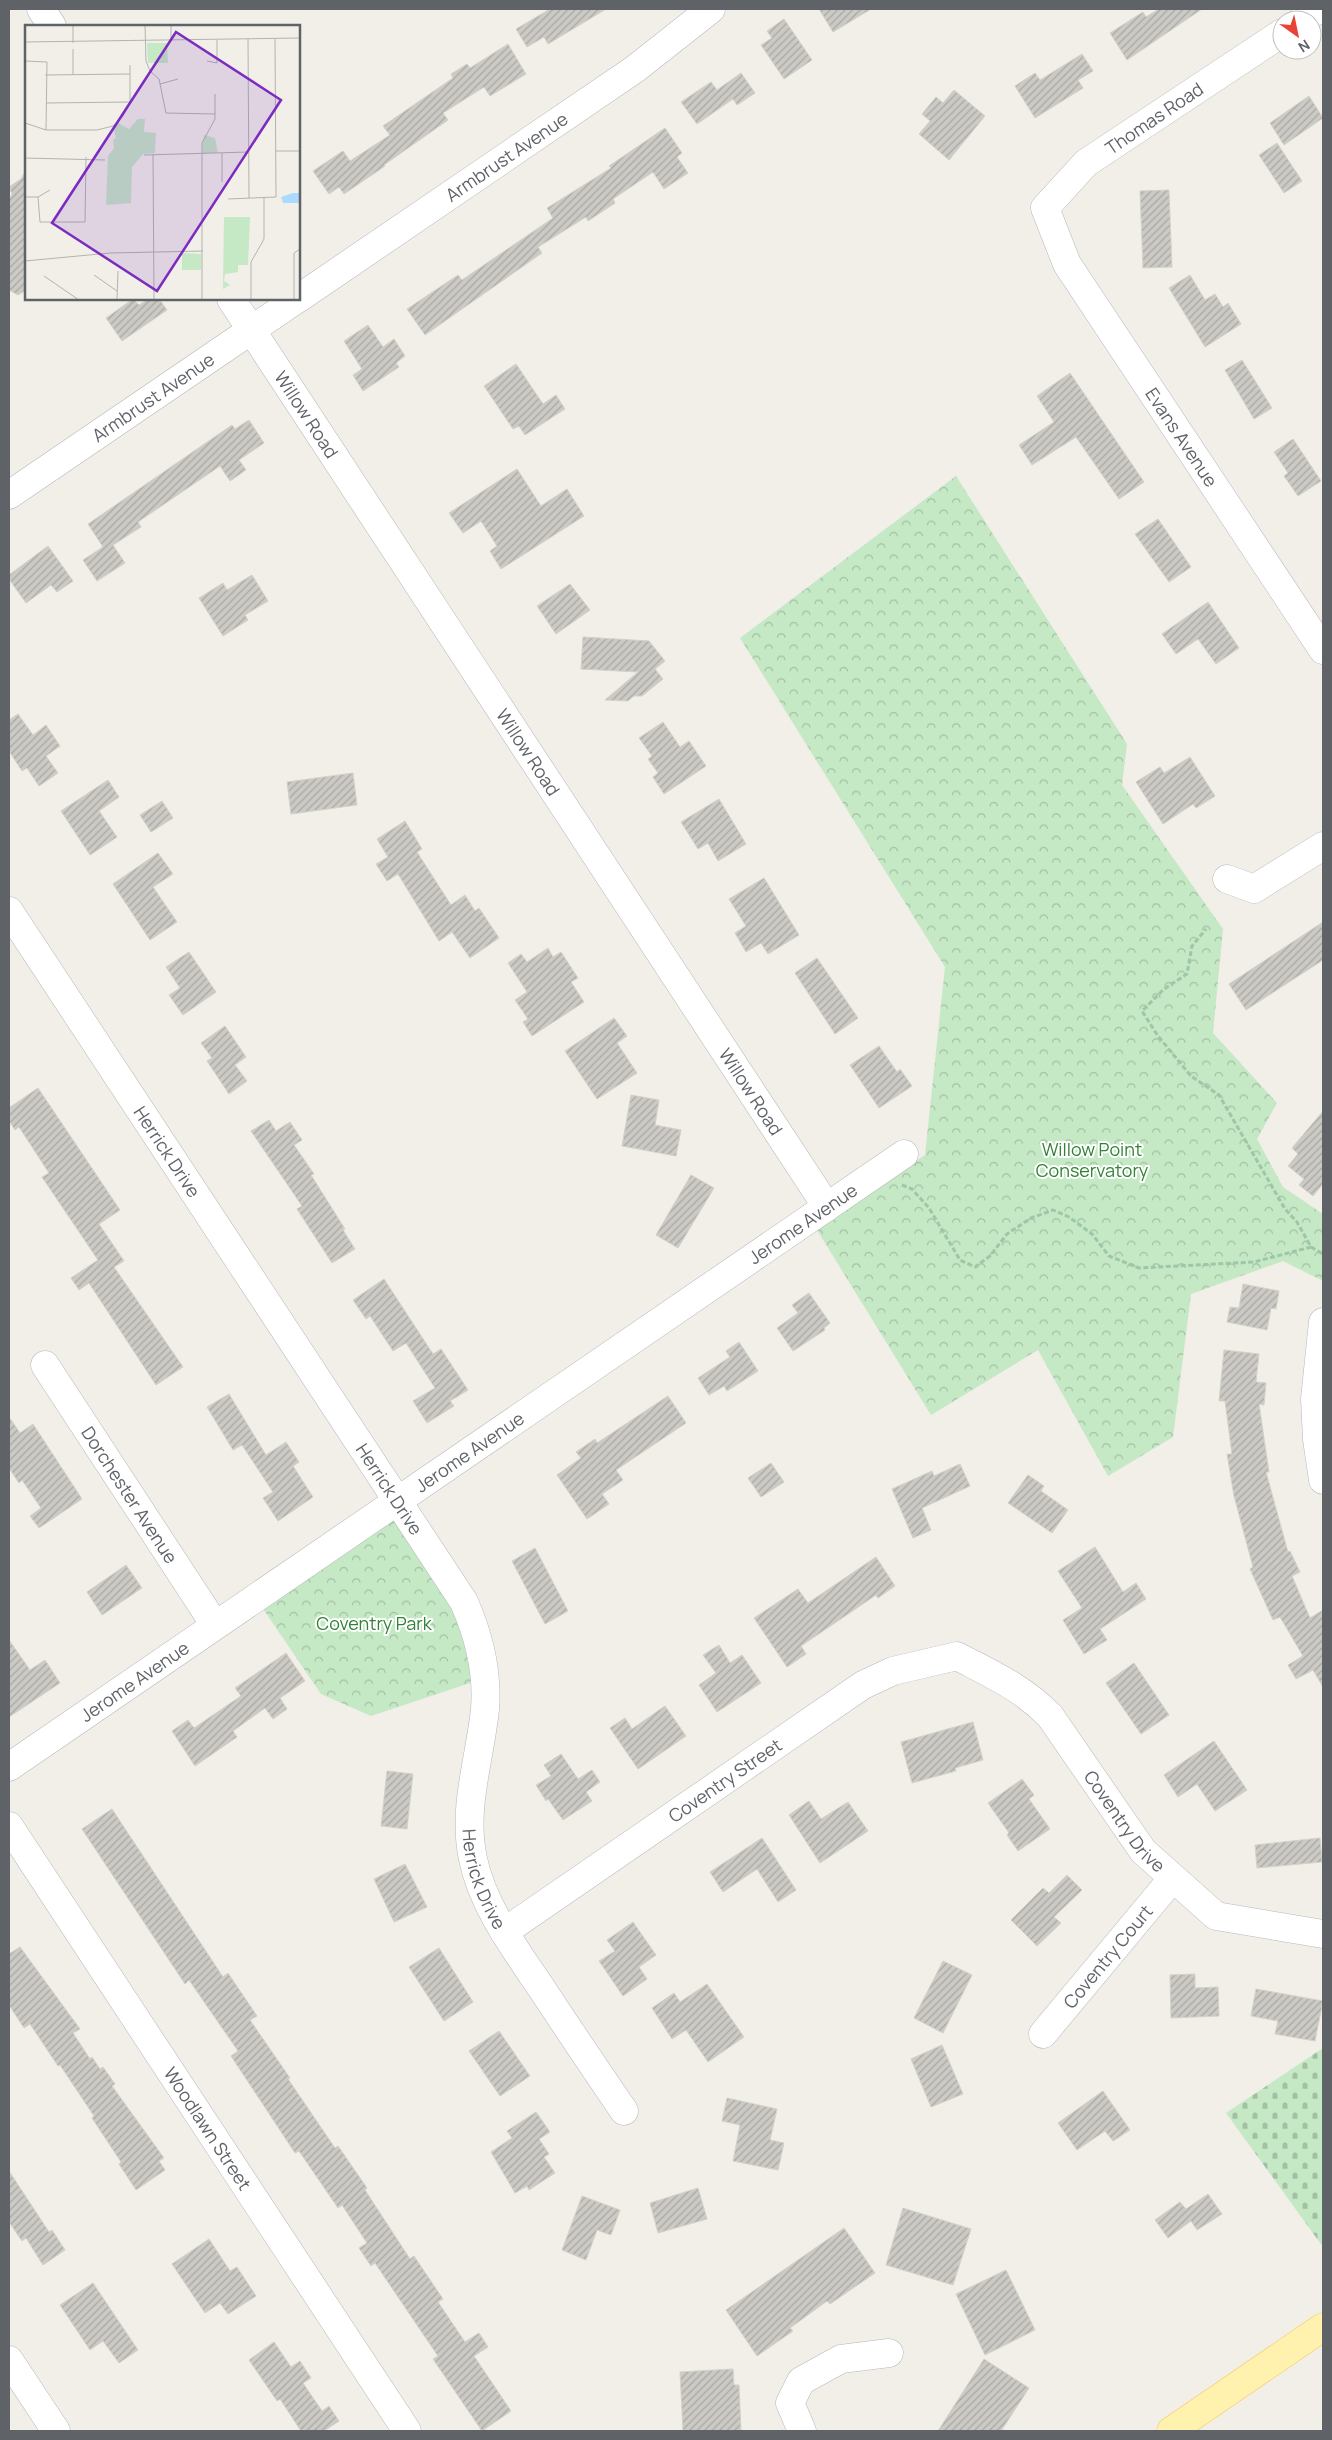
<svg xmlns="http://www.w3.org/2000/svg" width="1332" height="2440" viewBox="0 0 1332 2440" font-family="Manrope,sans-serif">
	<style>
		.forest { fill: url(#forest-crowns) }
		.cemetery { fill: url(#cemetery-stones) }
		.building { fill: url(#building-hatch); stroke: #d6d1c6 }
		.lines { fill: none; stroke-linecap: round; stroke-linejoin: round }
		.minor-casing { stroke: #b5b8bc; stroke-width: 29 }
		.major-casing { stroke: #f2c960; stroke-width: 29 }
		.path { stroke: #9cc7a9; stroke-width: 3; stroke-dasharray: 5 2.5; stroke-linecap: butt }
		.minor { stroke: #fff; stroke-width: 28 }
		.major { stroke: #fff2af; stroke-width: 28 }
		.labels { text-anchor: middle; dominant-baseline: central; stroke-width: 4; stroke-linejoin: round; paint-order: stroke }
		.street-label { font-size: 18px; fill: #5f6368; stroke: #fff }
		.park-label { font-size: 18px; fill: #348238; stroke: #fff }
		.inset-road { fill: none; stroke: #b3b3b1; stroke-width: 1 }
		.view { fill: #7b2cbf; fill-opacity: 0.15; stroke: #7b2cbf; stroke-width: 2.5 }
		.inset-edge { fill: none; stroke: #5f6368; stroke-width: 2.5 }
	</style>
	<defs>
		<pattern id="forest-crowns" width="20" height="18" patternUnits="userSpaceOnUse" patternTransform="scale(1.25)"><rect width="20" height="18" fill="#c5e8c5"/><path d="M2 6a3 3 0 1 1 6 0M12 15a3 3 0 1 1 6 0" fill="none" stroke="#a3c0a4"/></pattern>
		<pattern id="cemetery-stones" width="16" height="16" patternUnits="userSpaceOnUse" patternTransform="scale(1.25)"><rect width="16" height="16" fill="#c5e8c5"/><path d="M2 7V4a2 2 0 0 1 4 0v3zM10 15v-3a2 2 0 0 1 4 0v3z" fill="#a3c0a4"/></pattern>
		<pattern id="building-hatch" width="6" height="6" patternUnits="userSpaceOnUse" patternTransform="scale(1.25)"><rect width="6" height="6" fill="#cccac5"/><path d="M-1 1l2-2M0 6l6-6M5 7l2-2" fill="none" stroke="#a9a8a4"/></pattern>
	</defs>
	<rect width="100%" height="100%" fill="#f1efe8"/>
	<g class="forest">
		<path d="M956 476 1127 744 1122 785 1223 929 1213 1033 1277 1103 1257 1139 1283 1187 1323 1214V1281L1283 1261 1191 1294 1173 1437 1108 1476 1038 1350 931 1415 817 1230 925 1155 945 967 740 638Z"/>
		<path d="M398 1506 453 1591 485 1678 371 1716 321 1694 257 1600Z"/>
	</g>
	<path class="cemetery" d="M1323 2048V2247L1226 2113Z"/>
	<g class="building">
		<path d="M550 9H606L548 44 544 37 527 47 516 29Z"/>
		<path d="M819 9H871L833 32Z"/>
		<path d="M1159 9H1202L1127 60 1110 33 1143 12 1146 17Z"/>
		<path d="M784 19 812 60 784 79 761 45 772 38 767 31Z"/>
		<path d="M508 44 526 74 490 96 484 87 443 113 448 120 384 165 385 166 344 194 339 187 329 194 313 171 343 151 350 161 390 135 383 126 453 78 451 74 467 64 470 68Z"/>
		<path d="M1082 54 1093 71 1078 80 1083 88 1035 118 1015 86 1035 73 1040 80Z"/>
		<path d="M741 73 755 93 737 105 733 99 697 124 681 102 711 82 717 90Z"/>
		<path d="M954 90 985 116 949 160 919 134 930 121 922 114 936 97 943 103Z"/>
		<path d="M1309 96 1323 118 1284 145 1270 123Z"/>
		<path d="M665 128 682 153 677 157 688 173 664 189 653 172 613 199 615 203 588 221 586 217 538 247 542 253 425 335 407 309 458 275 462 280 553 218 547 208 611 168 609 166Z"/>
		<path d="M1277 143 1302 181 1284 193 1259 155Z"/>
		<path d="M26 170V290L18 295 9 290V200L12 194 9 187 21 179Z"/>
		<path d="M1169 190 1172 267 1143 268 1140 191Z"/>
		<path d="M1190 275 1205 300 1215 294 1223 307 1228 303 1241 324 1205 347 1169 288Z"/>
		<path d="M133 299 139 305 149 299H159L167 310 122 341 106 318Z"/>
		<path d="M368 325 383 347 394 339 405 356 396 363 399 367 363 391 353 375 362 369 344 341Z"/>
		<path d="M1242 360 1272 408 1254 419 1225 370Z"/>
		<path d="M516 364 543 404 556 395 565 409 525 435 519 426 513 429 484 386Z"/>
		<path d="M1070 373 1144 482 1119 499 1076 437 1032 465 1019 445 1054 422 1037 396Z"/>
		<path d="M249 420 264 443 239 460 246 470 230 481 220 466 138 522 141 527 113 545 125 563 97 581 83 560 103 547 88 524 232 425 235 429Z"/>
		<path d="M1293 439 1321 481 1298 496 1284 476 1288 473 1274 452Z"/>
		<path d="M517 469 541 506 567 489 584 516 501 569 490 551 497 546 481 521 463 533 449 513Z"/>
		<path d="M1158 519 1191 567 1169 582 1135 534Z"/>
		<path d="M48 546 73 581 57 592 51 585 26 603 9 579V575Z"/>
		<path d="M252 575 268 601 245 615 248 620 223 636 199 598 223 583 227 590Z"/>
		<path d="M570 584 590 610 556 634 537 606Z"/>
		<path d="M1208 602 1239 648 1216 664 1198 639 1176 654 1162 634Z"/>
		<path d="M583 637 649 641 665 661 655 669 663 679 642 696H634L628 701 605 700 638 672 581 669Z"/>
		<path d="M18 714 33 735 46 725 60 746 46 756 58 773 39 786 27 768 22 771 9 751V720Z"/>
		<path d="M663 722 680 747 689 741 706 766 664 794 653 777 658 773 648 759 652 756 639 738Z"/>
		<path d="M1190 757 1215 796 1196 808 1193 804 1163 824 1136 782 1160 767 1164 773Z"/>
		<path d="M353 773 357 805 291 814 287 782Z"/>
		<path d="M108 780 119 797 99 811 117 837 90 855 61 811Z"/>
		<path d="M719 799 746 844 718 861 708 843 698 849 681 822Z"/>
		<path d="M162 801 173 818 151 832 140 815Z"/>
		<path d="M405 821 422 849 417 852 451 905 465 895 475 911 479 908 499 938 470 958 452 932 439 941 398 874 387 881 376 864 388 857 377 839Z"/>
		<path d="M158 853 173 874 153 887 177 922 150 940 113 884Z"/>
		<path d="M764 878 799 935 768 954 761 943 746 952 735 933 746 926 729 899Z"/>
		<path d="M1323 922V960L1246 1010 1229 984Z"/>
		<path d="M548 948 553 957 561 952 578 978 571 982 584 1002 532 1036 523 1022 528 1019 515 1000 527 992 508 963 521 954 527 962Z"/>
		<path d="M189 952 216 992 183 1015 169 995 180 988 166 967Z"/>
		<path d="M817 958 858 1018 835 1034 795 973Z"/>
		<path d="M614 1018 627 1036 617 1043 637 1073 597 1099 565 1051Z"/>
		<path d="M225 1026 246 1057 235 1065 247 1081 229 1094 207 1061 212 1058 201 1043Z"/>
		<path d="M879 1046 897 1072 900 1069 912 1086 879 1108 850 1065Z"/>
		<path d="M38 1088 120 1210 99 1224 124 1261 114 1267 183 1367 156 1385 89 1283 79 1290 71 1278 98 1260 42 1177 49 1173 19 1127 15 1130 9 1121V1108Z"/>
		<path d="M631 1095 659 1100 655 1125 681 1130 676 1156 622 1146Z"/>
		<path d="M1323 1111V1184L1313 1196 1299 1185 1304 1179 1288 1166 1298 1154 1292 1148Z"/>
		<path d="M269 1120 276 1131 290 1122 302 1140 294 1145 314 1174 311 1175 345 1229 343 1230 355 1249 332 1263 297 1209 302 1206 251 1131Z"/>
		<path d="M691 1175 714 1188 678 1248 656 1235Z"/>
		<path d="M384 1279 433 1354 441 1349 468 1390 450 1401 454 1406 427 1423 413 1401 435 1388 406 1343 393 1351 370 1316 366 1319 353 1300Z"/>
		<path d="M1243 1284 1279 1291 1276 1309 1271 1308 1267 1330 1227 1322 1230 1307 1239 1308Z"/>
		<path d="M809 1293 830 1323 824 1328 825 1330 793 1351 777 1328 798 1313 792 1305Z"/>
		<path d="M739 1342 758 1371 727 1391 724 1386 709 1395 698 1378 730 1357 726 1351Z"/>
		<path d="M1224 1350 1259 1354 1256 1382 1266 1383 1264 1405 1259 1404 1269 1472H1266L1288 1552 1290 1551 1300 1572 1292 1576 1310 1618 1323 1610V1687L1313 1670 1296 1679 1288 1665 1303 1656 1280 1617 1273 1620 1250 1569 1253 1567 1234 1496 1227 1454H1232L1225 1401H1219Z"/>
		<path d="M229 1394 266 1455 286 1442 299 1462 293 1466 313 1497 278 1521 263 1498 273 1492 242 1445 233 1450 207 1407Z"/>
		<path d="M668 1396 686 1423 616 1470 623 1480 602 1494 609 1504 587 1519 557 1475 581 1458 576 1452 595 1439 597 1443Z"/>
		<path d="M9 1417 20 1433 33 1424 82 1499 39 1528 30 1516 41 1508 22 1480 19 1483 9 1468Z"/>
		<path d="M771 1463 784 1482 761 1497 748 1478Z"/>
		<path d="M960 1464 970 1486 922 1508 931 1530 913 1538 892 1489 932 1471 934 1476Z"/>
		<path d="M1028 1475 1044 1486 1041 1491 1068 1510 1052 1533 1008 1503Z"/>
		<path d="M1095 1547 1123 1592 1136 1583 1146 1599 1100 1629 1107 1640 1084 1654 1063 1620 1082 1608 1058 1571Z"/>
		<path d="M535 1548 568 1611 545 1624 512 1561Z"/>
		<path d="M876 1557 895 1586 878 1598 876 1595 801 1646 806 1654 787 1667 754 1618 798 1589 808 1603Z"/>
		<path d="M126 1565 142 1588 102 1615 87 1592Z"/>
		<path d="M9 1640 30 1670 45 1660 60 1683 9 1717Z"/>
		<path d="M719 1645 730 1663 742 1655 761 1683 717 1712 699 1685 716 1673 703 1655Z"/>
		<path d="M286 1653 305 1681 280 1698 287 1709 273 1719 265 1708 233 1731 237 1737 195 1766 172 1731 188 1720 194 1728 241 1696 235 1688Z"/>
		<path d="M1134 1663 1169 1715 1141 1734 1106 1683Z"/>
		<path d="M665 1706 686 1736 638 1769 610 1728 625 1718 632 1729Z"/>
		<path d="M973 1722 983 1760 955 1768 956 1771 912 1783 901 1742Z"/>
		<path d="M1214 1741 1247 1790 1215 1811 1197 1784 1178 1797 1164 1775Z"/>
		<path d="M561 1754 578 1779 592 1770 600 1782 586 1792 592 1801 563 1820 548 1799 546 1801 536 1785 551 1776 544 1765Z"/>
		<path d="M387 1771 413 1774 407 1829 381 1826Z"/>
		<path d="M1022 1779 1034 1795 1029 1799 1050 1829 1018 1851 1007 1835 1009 1833 988 1803Z"/>
		<path d="M809 1801 821 1819 848 1802 868 1831 820 1863 789 1815Z"/>
		<path d="M112 1809 223 1977 228 1973 257 2016 250 2020 290 2078 288 2079 335 2148 338 2146 367 2188 365 2190 410 2259 414 2256 443 2299 438 2302 465 2342 479 2333 488 2347 474 2356 511 2411 482 2431 433 2359 438 2356 423 2334 375 2263 371 2266 359 2248 367 2243 342 2205 338 2208 299 2151 295 2153 231 2056 238 2051 189 1980 185 1984 82 1829Z"/>
		<path d="M762 1838 796 1890 778 1902 757 1869 723 1892 710 1872Z"/>
		<path d="M1320 1838 1322 1862 1257 1868 1255 1845Z"/>
		<path d="M405 1864 427 1907 394 1922 374 1879Z"/>
		<path d="M1067 1875 1082 1890 1054 1917 1061 1923 1037 1946 1011 1920 1043 1888 1049 1893Z"/>
		<path d="M633 1922 656 1955 639 1967 647 1979 623 1996 599 1961 615 1951 607 1940Z"/>
		<path d="M20 1947 80 2029 73 2033 90 2059 92 2057 100 2069 103 2067 115 2084 112 2086 164 2158 159 2161 165 2170 136 2190 119 2164 121 2162 92 2118 94 2116 60 2065 58 2066 30 2024 24 2028 9 2005V1954Z"/>
		<path d="M439 1948 473 2002 444 2021 409 1967Z"/>
		<path d="M943 1961 972 1975 943 2033 914 2018Z"/>
		<path d="M1195 1974V1988L1218 1987 1219 2016 1171 2018 1170 1975Z"/>
		<path d="M707 1984 744 2037 708 2062 686 2030 672 2039 652 2008 674 1993 680 2002Z"/>
		<path d="M1256 1989 1323 2001 1315 2041 1275 2034 1278 2021 1251 2016Z"/>
		<path d="M499 2031 530 2076 500 2096 469 2051Z"/>
		<path d="M942 2045 963 2094 931 2107 911 2059Z"/>
		<path d="M1103 2091 1130 2130 1113 2141 1105 2131 1077 2150 1058 2123Z"/>
		<path d="M727 2098 777 2109 770 2140 784 2143 778 2170 733 2161 740 2125 722 2121Z"/>
		<path d="M536 2112 550 2132 539 2139 549 2154 544 2157 555 2173 529 2190 527 2186 515 2193 491 2152 512 2138 507 2131Z"/>
		<path d="M9 2171 49 2232 52 2230 65 2250 43 2265 26 2238 22 2241 9 2222Z"/>
		<path d="M698 2188 707 2219 658 2233 650 2203Z"/>
		<path d="M1208 2194 1222 2214 1197 2230 1191 2221 1168 2238 1155 2220 1180 2202 1186 2209Z"/>
		<path d="M582 2196 620 2210 611 2235 597 2230 586 2260 562 2250Z"/>
		<path d="M903 2208 971 2229 953 2285 886 2265Z"/>
		<path d="M844 2228 875 2273 830 2304 827 2301 790 2328 793 2331 757 2356 726 2310Z"/>
		<path d="M209 2239 230 2271 237 2267 256 2296 228 2314 220 2303 205 2313 172 2264Z"/>
		<path d="M1006 2270 1035 2330 985 2355 956 2294Z"/>
		<path d="M93 2283 138 2350 119 2363 103 2341 90 2350 60 2305Z"/>
		<path d="M274 2342 291 2367 300 2361 311 2378 303 2383 322 2411 329 2406 339 2421 324 2431H301L280 2399 277 2401 249 2360Z"/>
		<path d="M984 2359 1029 2388 1001 2431H938Z"/>
		<path d="M733 2369 734 2385H739L741 2431H683L680 2372Z"/>
	</g>
	<g class="lines">
		<g class="minor-casing">
			<g id="minor">
				<path d="M41 9 52 26"/>
				<path d="M1302 20 1319 9"/>
				<path id="s1" d="M1282 33 1086 163 1045 208 1067 264 1323 650"/>
				<path id="s2" d="M299 298 635 69 711 9"/>
				<path id="s3" d="M231 299 827 1207"/>
				<path id="s4" d="M9 495 297 299"/>
				<path d="M1227 879 1254 889 1323 846"/>
				<path id="s5" d="M9 911 464 1602C479 1636 488 1671 485 1709 480 1759 462 1808 473 1859 483 1907 515 1949 542 1989 569 2030 596 2070 624 2111"/>
				<path d="M1323 1322 1315 1399 1317 1439 1323 1480"/>
				<path id="s6" d="M45 1365 215 1625"/>
				<path id="s7" d="M9 1767 904 1154"/>
				<path id="s8" d="M9 1826 407 2431"/>
				<path id="s9" d="M504 1932 863 1685 893 1671 957 1656C991 1674 1023 1688 1050 1716L1143 1851 1216 1916 1323 1934"/>
				<path id="s10" d="M1043 2034 1172 1879"/>
				<path d="M9 2360 56 2431"/>
				<path d="M802 2431 790 2403 801 2381 841 2359 889 2353"/>
			</g>
		</g>
		<g class="major-casing">
			<path id="major" d="M1171 2431 1323 2327"/>
		</g>
		<g class="path">
			<path d="M902 1185 912 1189 929 1208 960 1260 975 1267 990 1256 1007 1234 1031 1218 1053 1210 1069 1217 1092 1234 1109 1256 1139 1268 1254 1262 1311 1247 1297 1222 1285 1209 1219 1095 1191 1076 1158 1036 1142 1011 1164 989 1187 974 1192 946 1206 929"/>
			<path d="M1311 1247 1323 1254"/>
		</g>
		<use href="#minor" class="minor"/>
		<use href="#major" class="major"/>
	</g>
	<g class="labels">
		<g class="street-label">
			<text transform="translate(1154 118) rotate(-34)">Thomas Road</text>
			<text stroke="none"><textPath href="#s2" startOffset="251">Armbrust Avenue</textPath></text>
			<text stroke="none"><textPath href="#s4" startOffset="174">Armbrust Avenue</textPath></text>
			<text stroke="none"><textPath href="#s3" startOffset="138">Willow Road</textPath></text>
			<text stroke="none"><textPath href="#s1" startOffset="564">Evans Avenue</textPath></text>
			<text stroke="none"><textPath href="#s3" startOffset="542">Willow Road</textPath></text>
			<text stroke="none"><textPath href="#s3" startOffset="948">Willow Road</textPath></text>
			<text stroke="none"><textPath href="#s5" startOffset="288">Herrick Drive</textPath></text>
			<text stroke="none"><textPath href="#s7" startOffset="962">Jerome Avenue</textPath></text>
			<text stroke="none"><textPath href="#s7" startOffset="558">Jerome Avenue</textPath></text>
			<text stroke="none"><textPath href="#s5" startOffset="692">Herrick Drive</textPath></text>
			<text stroke="none"><textPath href="#s6" startOffset="155">Dorchester Avenue</textPath></text>
			<text stroke="none"><textPath href="#s7" startOffset="152">Jerome Avenue</textPath></text>
			<text stroke="none"><textPath href="#s9" startOffset="268">Coventry Street</textPath></text>
			<text stroke="none"><textPath href="#s9" startOffset="775">Coventry Drive</textPath></text>
			<text stroke="none"><textPath href="#s5" startOffset="1111">Herrick Drive</textPath></text>
			<text stroke="none"><textPath href="#s10" startOffset="101">Coventry Court</textPath></text>
			<text stroke="none"><textPath href="#s8" startOffset="362">Woodlawn Street</textPath></text>
		</g>
		<g class="park-label">
			<text x="1092" y="1149">Willow Point<tspan x="1092" dy="21">Conservatory</tspan></text>
			<text x="374" y="1623">Coventry Park</text>
		</g>
	</g>
	<g transform="translate(25 25)">
		<rect width="275" height="275" fill="#f1efe8"/>
		<path d="M199 192H225L223 240H213V247L200 249 199 256 205 260 198 264Z" fill="#c5e8c5"/>
		<path d="M113 94H120L119 107 131 108 130 128 118 129 107 142 106 178 81 180 83 131 89 123 88 115 91 113 88 101 93 98 104 104ZM179 110 190 113 193 128H177ZM157 228 176 229V245H157Z" fill="#c5e8c5"/>
		<path d="M122 18H142L143 38H123Z" fill="#c5e8c5"/>
		<path d="M205 216a7 7 0 1 1 14 0a7 7 0 1 1-14 0Z" fill="#c5e8c5"/>
		<path d="M268 168H275V178H258L256 172Z" fill="#aadaff"/>
		<path class="inset-road" d="M120 0 121 36 125 46 134 54 141 88 190 89M146 0V16M223 14 224 173M0 17 275 13M48 18V0M48 24V50M0 36 22 37 21 105M182 36 192 38V15M20 50 105 49M135 59 153 54M21 78 105 77M0 98 21 105H72L88 101 98 91 105 77V40M251 126H275M197 128V157M128 129 129 275M119 130 224 127M0 133 80 135M0 172H13L25 165M13 172 15 197H60L61 132M203 174 251 172 250 14M0 236 85 228 178 226M69 250 92 266M19 251 54 275M92 275 93 246M177 275V118L190 94V69M226 275V237L239 214V173M269 275V228L275 224"/>
		<path class="view" d="M151 7 256 75 132 266 27 198Z"/>
		<rect width="275" height="275" class="inset-edge"/>
	</g>
	<rect width="1332" height="2440" fill="none" stroke="#5f6368" stroke-width="20"/>
	<g transform="translate(1297 35) rotate(147)"><circle r="24" fill="#ffffff" stroke="#bfc1c3"/>
	<path d="M0-4L9 19L0 12L-9 19Z" fill="#ea4335"/>
	<text y="-8" font-size="14" font-weight="bold" text-anchor="middle" fill="#5f6368">N</text>
	</g>
</svg>
